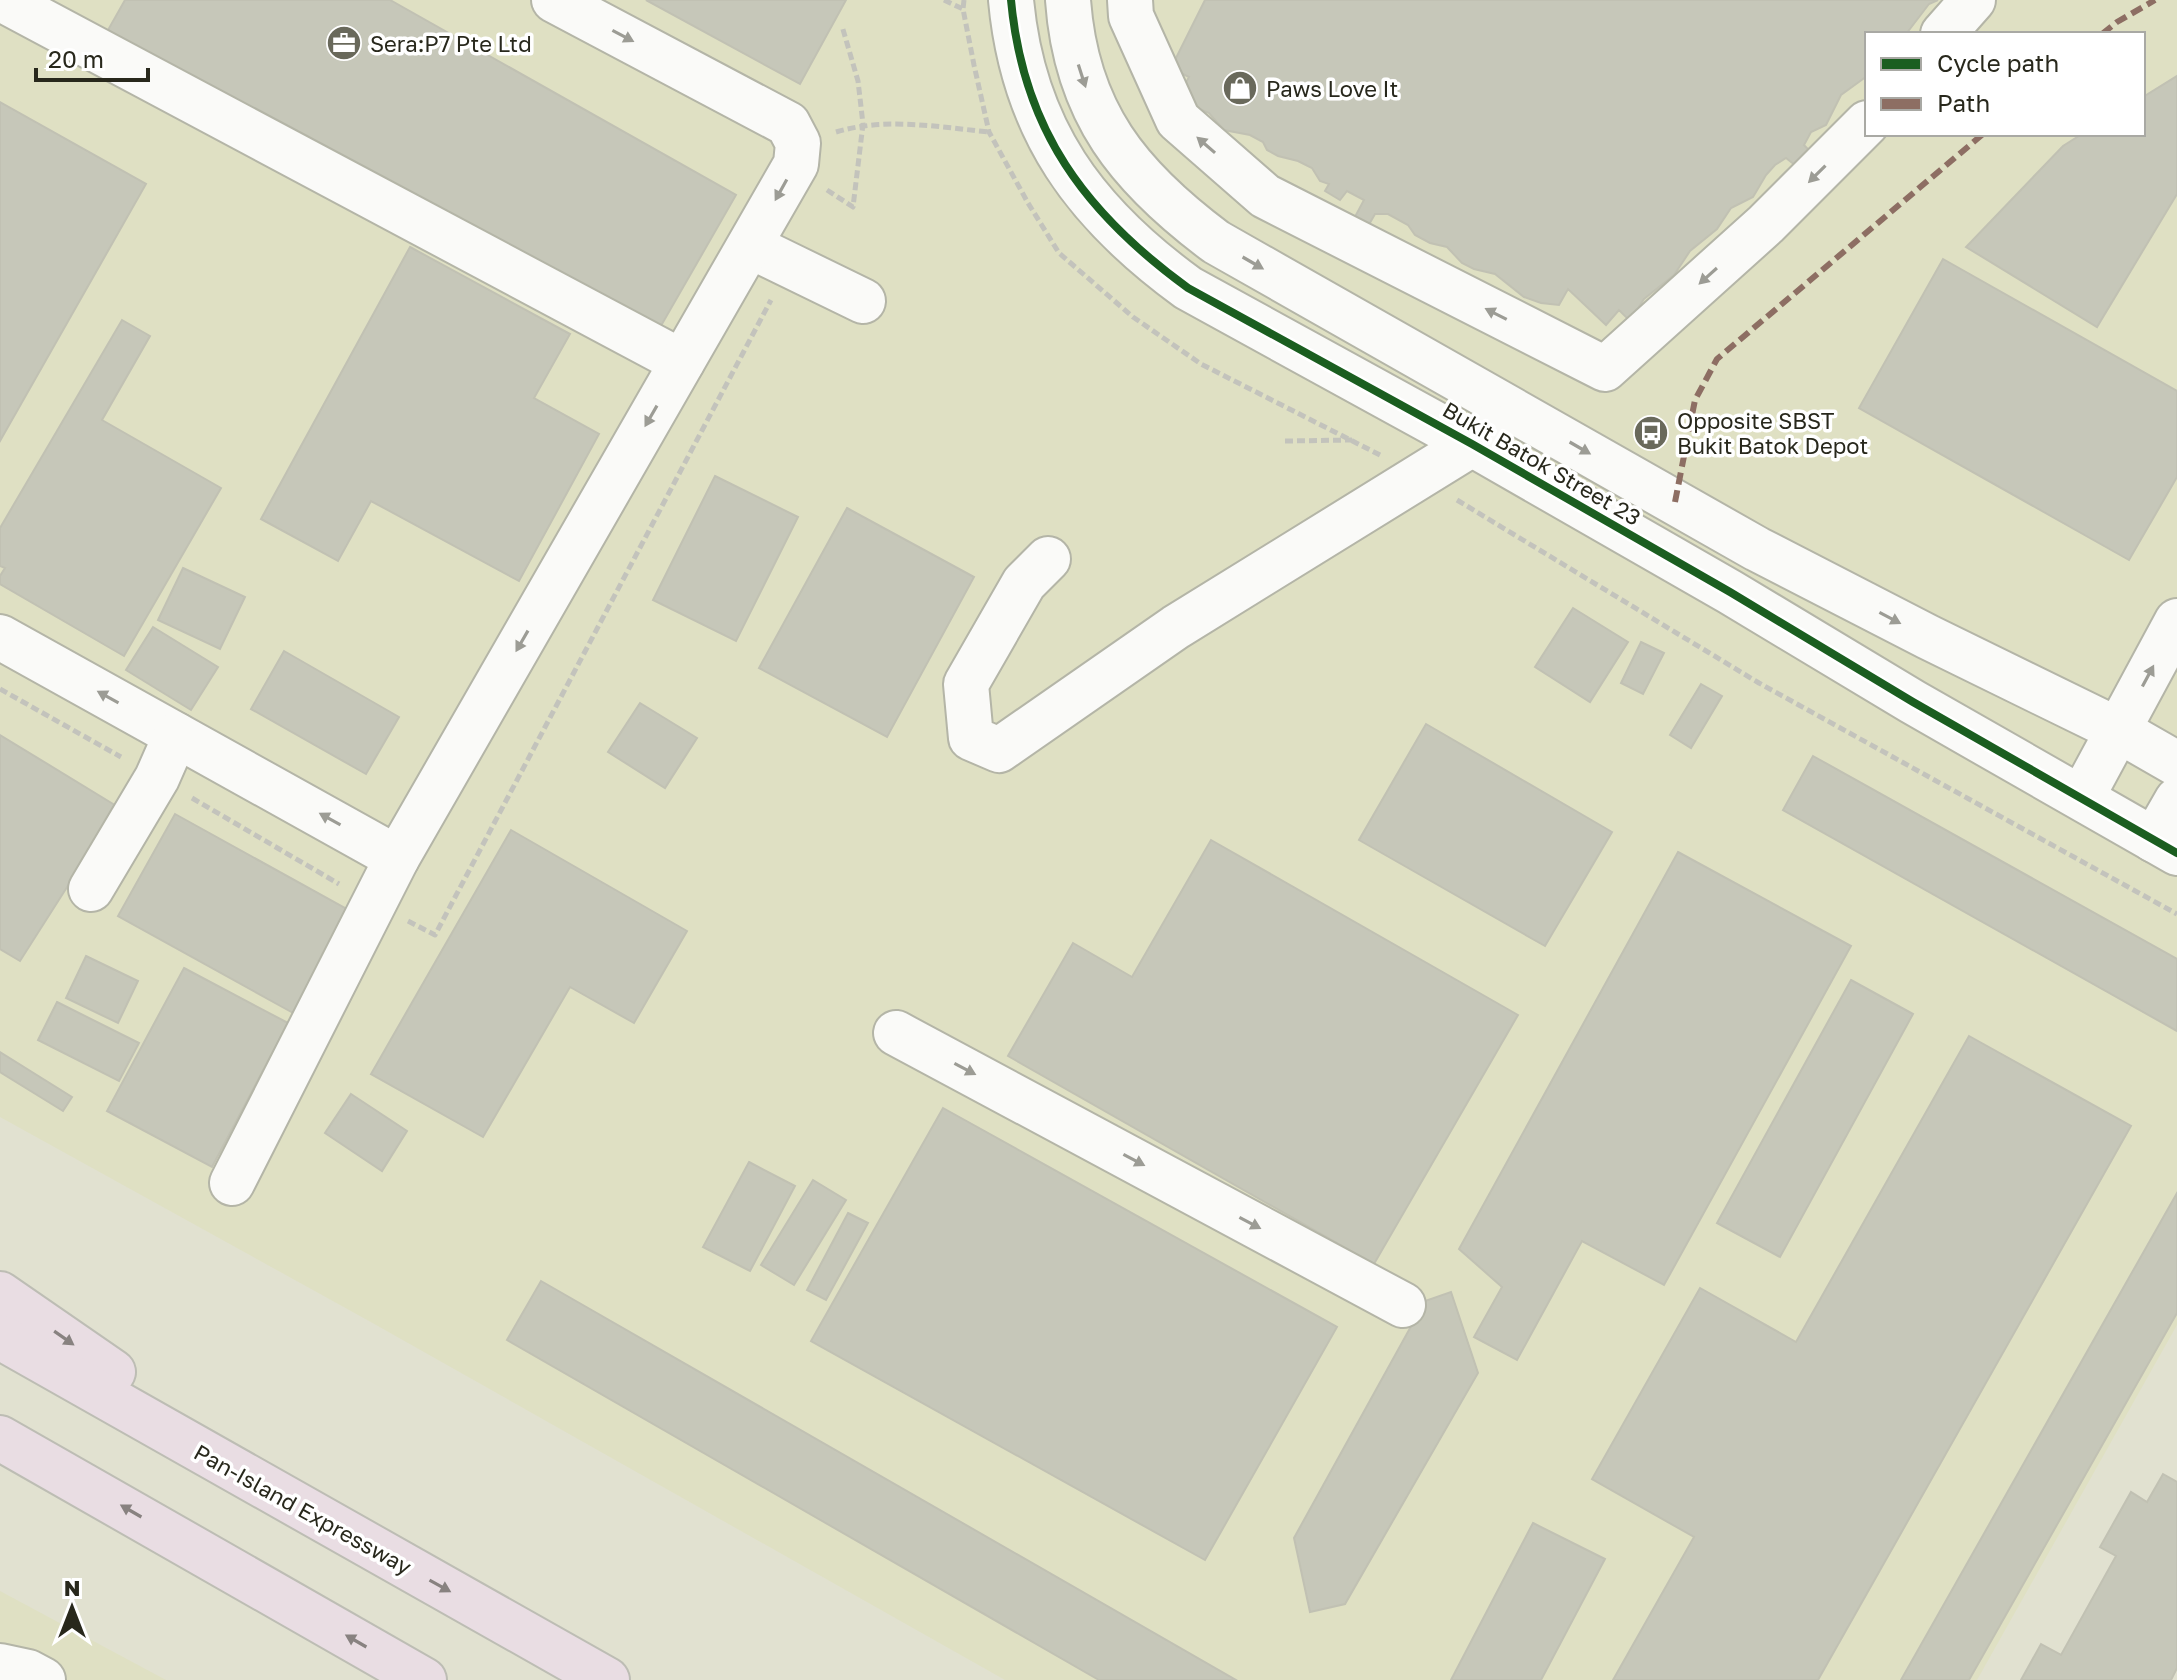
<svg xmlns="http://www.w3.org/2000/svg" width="2177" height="1680" viewBox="0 0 2177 1680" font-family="'Golos Text',sans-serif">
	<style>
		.built { fill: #dfe0c3; fill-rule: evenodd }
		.building { fill: #c6c7b9; stroke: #c1c1b3; stroke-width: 2 }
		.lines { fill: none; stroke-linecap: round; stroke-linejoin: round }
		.minor-casing { stroke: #b4b5a7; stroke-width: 48 }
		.highway-casing { stroke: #bdbdb4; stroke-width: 48 }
		.path { stroke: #c3c3bc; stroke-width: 5; stroke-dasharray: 8 4; stroke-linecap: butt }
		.minor { stroke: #fafaf8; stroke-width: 44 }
		.highway { stroke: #e9dde3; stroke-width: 44 }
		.quiet { stroke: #8d6e63; stroke-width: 6; stroke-dasharray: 12 6; stroke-linecap: butt }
		.cycleway-casing { stroke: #fff; stroke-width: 13 }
		.cycleway { stroke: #1b5e20; stroke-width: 8 }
		.oneway { fill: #9c9c95 }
		.oneway2 { fill: #888280 }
		.labels { text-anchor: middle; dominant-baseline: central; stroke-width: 7; stroke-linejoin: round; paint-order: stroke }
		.poi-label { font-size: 22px; fill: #28281c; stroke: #fff; text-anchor: start }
		.street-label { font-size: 22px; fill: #28281c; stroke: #fff }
	</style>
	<rect width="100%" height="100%" fill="#e1e1d0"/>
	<g class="built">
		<path d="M0 0H2177V1325L1977 1680H1005L369 1321 0 1117ZM1867 34H2143V134H1867Z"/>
		<path d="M0 1591 166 1680H0Z"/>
	</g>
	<g class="building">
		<path d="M125 0H390L736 195 654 338 108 30Z"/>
		<path d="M646 0H846L800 84Z"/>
		<path d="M1205 0H1938L1929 4 1906 34H1867V76L1841 95 1826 125 1811 132 1804 145 1818 160 1805 173 1786 158 1775 165 1766 175 1753 197 1731 208 1717 229 1690 251 1674 275 1644 299 1630 321 1619 310 1606 325 1568 289 1559 305 1541 303 1524 297 1495 274 1474 269 1462 263 1447 247 1430 243 1415 235 1408 225 1388 214H1375L1363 235 1349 228 1364 200 1347 191 1340 200 1325 191 1329 184 1320 181 1312 168 1298 161 1278 156 1267 150 1263 142 1250 135 1224 130 1209 113 1177 99 1189 77 1171 68Z"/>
		<path d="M2177 76V194L2097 327 1966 247 2063 146 2082 134H2143V97Z"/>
		<path d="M0 102 146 184 0 441Z"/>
		<path d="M410 247 570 334 534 398 599 434 519 581 371 501 338 561 261 519Z"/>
		<path d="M1943 259 2177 391V477L2129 560 1859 408Z"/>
		<path d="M122 320 150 336 102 420 221 488 124 656 0 584V576L5 568 0 566V528Z"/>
		<path d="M715 476 798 517 736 641 653 600Z"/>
		<path d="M847 508 974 577 887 737 759 668Z"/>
		<path d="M183 568 245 597 220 649 158 620Z"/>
		<path d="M1573 608 1628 642 1590 702 1535 667Z"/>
		<path d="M153 627 218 667 191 710 126 670Z"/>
		<path d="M1641 642 1664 653 1643 694 1621 683Z"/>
		<path d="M284 651 399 717 366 774 251 709Z"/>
		<path d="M1701 684 1722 696 1691 748 1670 735Z"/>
		<path d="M640 703 697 738 665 788 608 752Z"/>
		<path d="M1426 724 1612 832 1545 946 1359 840Z"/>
		<path d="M0 735 118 807 20 961 0 949Z"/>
		<path d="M1813 756 2177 959V1031L1783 810Z"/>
		<path d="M175 814 352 912 295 1014 118 916Z"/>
		<path d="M511 830 687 931 634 1023 570 987 483 1137 371 1074Z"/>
		<path d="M1211 840 1518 1015 1374 1264 1008 1056 1073 943 1132 977Z"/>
		<path d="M1678 852 1851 946 1664 1285 1582 1241 1517 1360 1474 1337 1502 1287 1459 1249Z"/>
		<path d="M86 956 138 981 118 1023 66 998Z"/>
		<path d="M184 968 288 1023 212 1167 107 1111Z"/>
		<path d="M1851 980 1913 1014 1780 1257 1717 1223Z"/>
		<path d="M57 1002 139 1043 119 1081 38 1040Z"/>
		<path d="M1969 1036 2131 1126 1818 1680H1613L1694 1537 1592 1479 1700 1288 1796 1342Z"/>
		<path d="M0 1052 72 1097 63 1111 0 1072Z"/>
		<path d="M351 1094 407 1131 382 1171 325 1133Z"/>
		<path d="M943 1108 1337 1327 1205 1560 811 1341Z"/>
		<path d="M749 1162 795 1186 750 1271 703 1247Z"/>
		<path d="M813 1180 846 1200 794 1285 761 1265Z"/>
		<path d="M2177 1193V1313L1969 1680H1901Z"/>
		<path d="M848 1213 868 1223 826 1300 807 1290Z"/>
		<path d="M541 1281 1236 1680H1099L507 1340Z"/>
		<path d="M1451 1292 1478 1373 1345 1604 1310 1612 1294 1538 1425 1301Z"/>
		<path d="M2163 1474 2177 1482V1668L2171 1680H2021L2041 1644 2061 1655 2116 1556 2100 1547 2131 1492 2147 1502Z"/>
		<path d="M1533 1523 1605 1559 1541 1680H1451Z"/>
	</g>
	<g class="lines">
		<g class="minor-casing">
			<g id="minor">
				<path d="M3 0 682 362"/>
				<path d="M1011 0C1023 130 1085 213 1188 288L1472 444 1730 592 1913 702 2177 853"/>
				<path d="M1068 0C1076 113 1129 177 1216 242L1757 549 1928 637 2118 730 2177 764"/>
				<path d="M1130 0 1131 16 1178 120 1265 196 1605 369 1766 224 1867 123"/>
				<path d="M1943 34 1973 0"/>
				<path d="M750 246 863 301"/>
				<path d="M1048 559 1024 583 966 684 971 738 999 750 1176 627 1472 444 1492 427"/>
				<path d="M0 637 397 858"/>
				<path d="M2082 797 2177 621"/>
				<path d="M2154 840 2177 800"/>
				<path d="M91 889 157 778 176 735"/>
				<path d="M896 1033 1403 1305"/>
				<path d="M232 1183 397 858 796 164 798 143 788 124 554 0"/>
				<path d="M0 1666 28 1672 43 1680"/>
			</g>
		</g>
		<g class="highway-casing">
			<g id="highway">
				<path d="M0 1294 113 1372"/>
				<path d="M0 1337 607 1680"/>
				<path d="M0 1438 424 1680"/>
			</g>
		</g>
		<g class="path">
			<path d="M944 0 963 9"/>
			<path d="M964 0 963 9 974 65 989 132 1028 203 1059 253 1133 317 1201 364 1380 455"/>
			<path d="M836 132C886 117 938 127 989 132"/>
			<path d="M827 190 853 207 863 124 858 81 842 26"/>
			<path d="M1285 441 1352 440"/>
			<path d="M1457 500 1759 683 2177 914"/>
			<path d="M0 689 121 757"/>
			<path d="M192 798 339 884"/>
			<path d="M408 921 435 935 771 300"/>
		</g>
		<use href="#minor" class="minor"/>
		<use href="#highway" class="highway"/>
		<g class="quiet">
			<path d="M2102 34 2117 22 2155 0"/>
			<path d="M1675 502 1695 400 1717 359 1983 134"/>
		</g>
		<g class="cycleway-casing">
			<path id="cycleway" d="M1011 0C1023 130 1085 213 1188 288L1472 444 1730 592 1913 702 2177 853"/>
		</g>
		<use href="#cycleway" class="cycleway"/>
	</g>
	<defs><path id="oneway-solid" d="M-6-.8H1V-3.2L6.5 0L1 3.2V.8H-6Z" transform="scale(2)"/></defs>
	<g class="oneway">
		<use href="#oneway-solid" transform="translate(623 36) rotate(28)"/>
		<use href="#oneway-solid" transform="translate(1082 76) rotate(72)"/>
		<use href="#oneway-solid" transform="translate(1206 145) rotate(-139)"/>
		<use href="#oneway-solid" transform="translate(1817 174) rotate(135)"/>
		<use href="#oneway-solid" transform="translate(781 190) rotate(119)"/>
		<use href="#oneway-solid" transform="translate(1253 263) rotate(30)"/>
		<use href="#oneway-solid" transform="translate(1708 276) rotate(138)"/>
		<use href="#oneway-solid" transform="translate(1496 314) rotate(-153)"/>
		<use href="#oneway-solid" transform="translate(651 416) rotate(120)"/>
		<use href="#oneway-solid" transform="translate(1580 448) rotate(30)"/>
		<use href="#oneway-solid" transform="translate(1890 618) rotate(28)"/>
		<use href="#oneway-solid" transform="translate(522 641) rotate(120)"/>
		<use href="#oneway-solid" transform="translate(2148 676) rotate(-62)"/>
		<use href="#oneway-solid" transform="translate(108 697) rotate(-151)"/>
		<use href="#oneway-solid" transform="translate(330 819) rotate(-151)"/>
		<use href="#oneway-solid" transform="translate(965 1069) rotate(28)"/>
		<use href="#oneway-solid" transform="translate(1134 1160) rotate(28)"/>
		<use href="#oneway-solid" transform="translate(1250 1223) rotate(28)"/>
	</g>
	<g class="oneway2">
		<use href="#oneway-solid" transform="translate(64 1338) rotate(35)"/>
		<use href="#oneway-solid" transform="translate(131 1511) rotate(-150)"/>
		<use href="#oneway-solid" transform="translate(440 1586) rotate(29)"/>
		<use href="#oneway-solid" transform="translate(356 1641) rotate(-150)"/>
	</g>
	<defs>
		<g id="office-disc" transform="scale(1.8)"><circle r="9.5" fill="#69695b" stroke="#fff"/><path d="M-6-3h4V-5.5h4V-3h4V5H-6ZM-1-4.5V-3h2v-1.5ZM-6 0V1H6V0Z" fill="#fff"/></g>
		<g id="shop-disc" transform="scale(1.8)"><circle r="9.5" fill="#69695b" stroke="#fff"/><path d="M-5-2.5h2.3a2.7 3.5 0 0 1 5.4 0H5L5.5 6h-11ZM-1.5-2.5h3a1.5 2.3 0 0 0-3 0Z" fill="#fff"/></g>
		<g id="bus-disc" transform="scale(1.8)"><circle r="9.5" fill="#69695b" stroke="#fff"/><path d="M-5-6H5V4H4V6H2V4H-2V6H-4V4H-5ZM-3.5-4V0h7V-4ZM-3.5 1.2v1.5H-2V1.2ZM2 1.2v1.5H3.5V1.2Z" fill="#fff"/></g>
	</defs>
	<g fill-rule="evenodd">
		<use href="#office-disc" x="344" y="43"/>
		<use href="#shop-disc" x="1240" y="88"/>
		<use href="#bus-disc" x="1651" y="433"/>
	</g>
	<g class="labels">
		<g class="poi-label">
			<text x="370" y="43">Sera:P7 Pte Ltd</text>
			<text x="1266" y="88">Paws Love It</text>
			<text x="1677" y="420">Opposite SBST<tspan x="1677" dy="25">Bukit Batok Depot</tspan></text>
		</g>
		<g class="street-label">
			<text transform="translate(1542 463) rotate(30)">Bukit Batok Street 23</text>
			<text transform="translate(303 1509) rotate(29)">Pan-Island Expressway</text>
		</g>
	</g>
	<rect x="1865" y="32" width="280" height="104" fill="#ffffff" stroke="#a9a9a4" stroke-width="2"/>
	<rect x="1881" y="58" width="40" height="12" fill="#1b5e20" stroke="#a9a9a4" stroke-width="2"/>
	<text x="1937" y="72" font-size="24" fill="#28281c">Cycle path</text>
	<rect x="1881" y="98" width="40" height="12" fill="#8d6e63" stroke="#a9a9a4" stroke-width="2"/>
	<text x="1937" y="112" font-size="24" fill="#28281c">Path</text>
	<g transform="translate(72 1608)" stroke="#ffffff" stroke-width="6" paint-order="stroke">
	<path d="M0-6L14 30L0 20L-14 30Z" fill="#28281c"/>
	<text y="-12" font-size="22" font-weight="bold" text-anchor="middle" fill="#28281c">N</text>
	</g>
	<path d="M36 68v12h112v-12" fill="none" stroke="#28281c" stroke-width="4"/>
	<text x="48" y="68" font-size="24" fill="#28281c" stroke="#ffffff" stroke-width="6" paint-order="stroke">20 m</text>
</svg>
